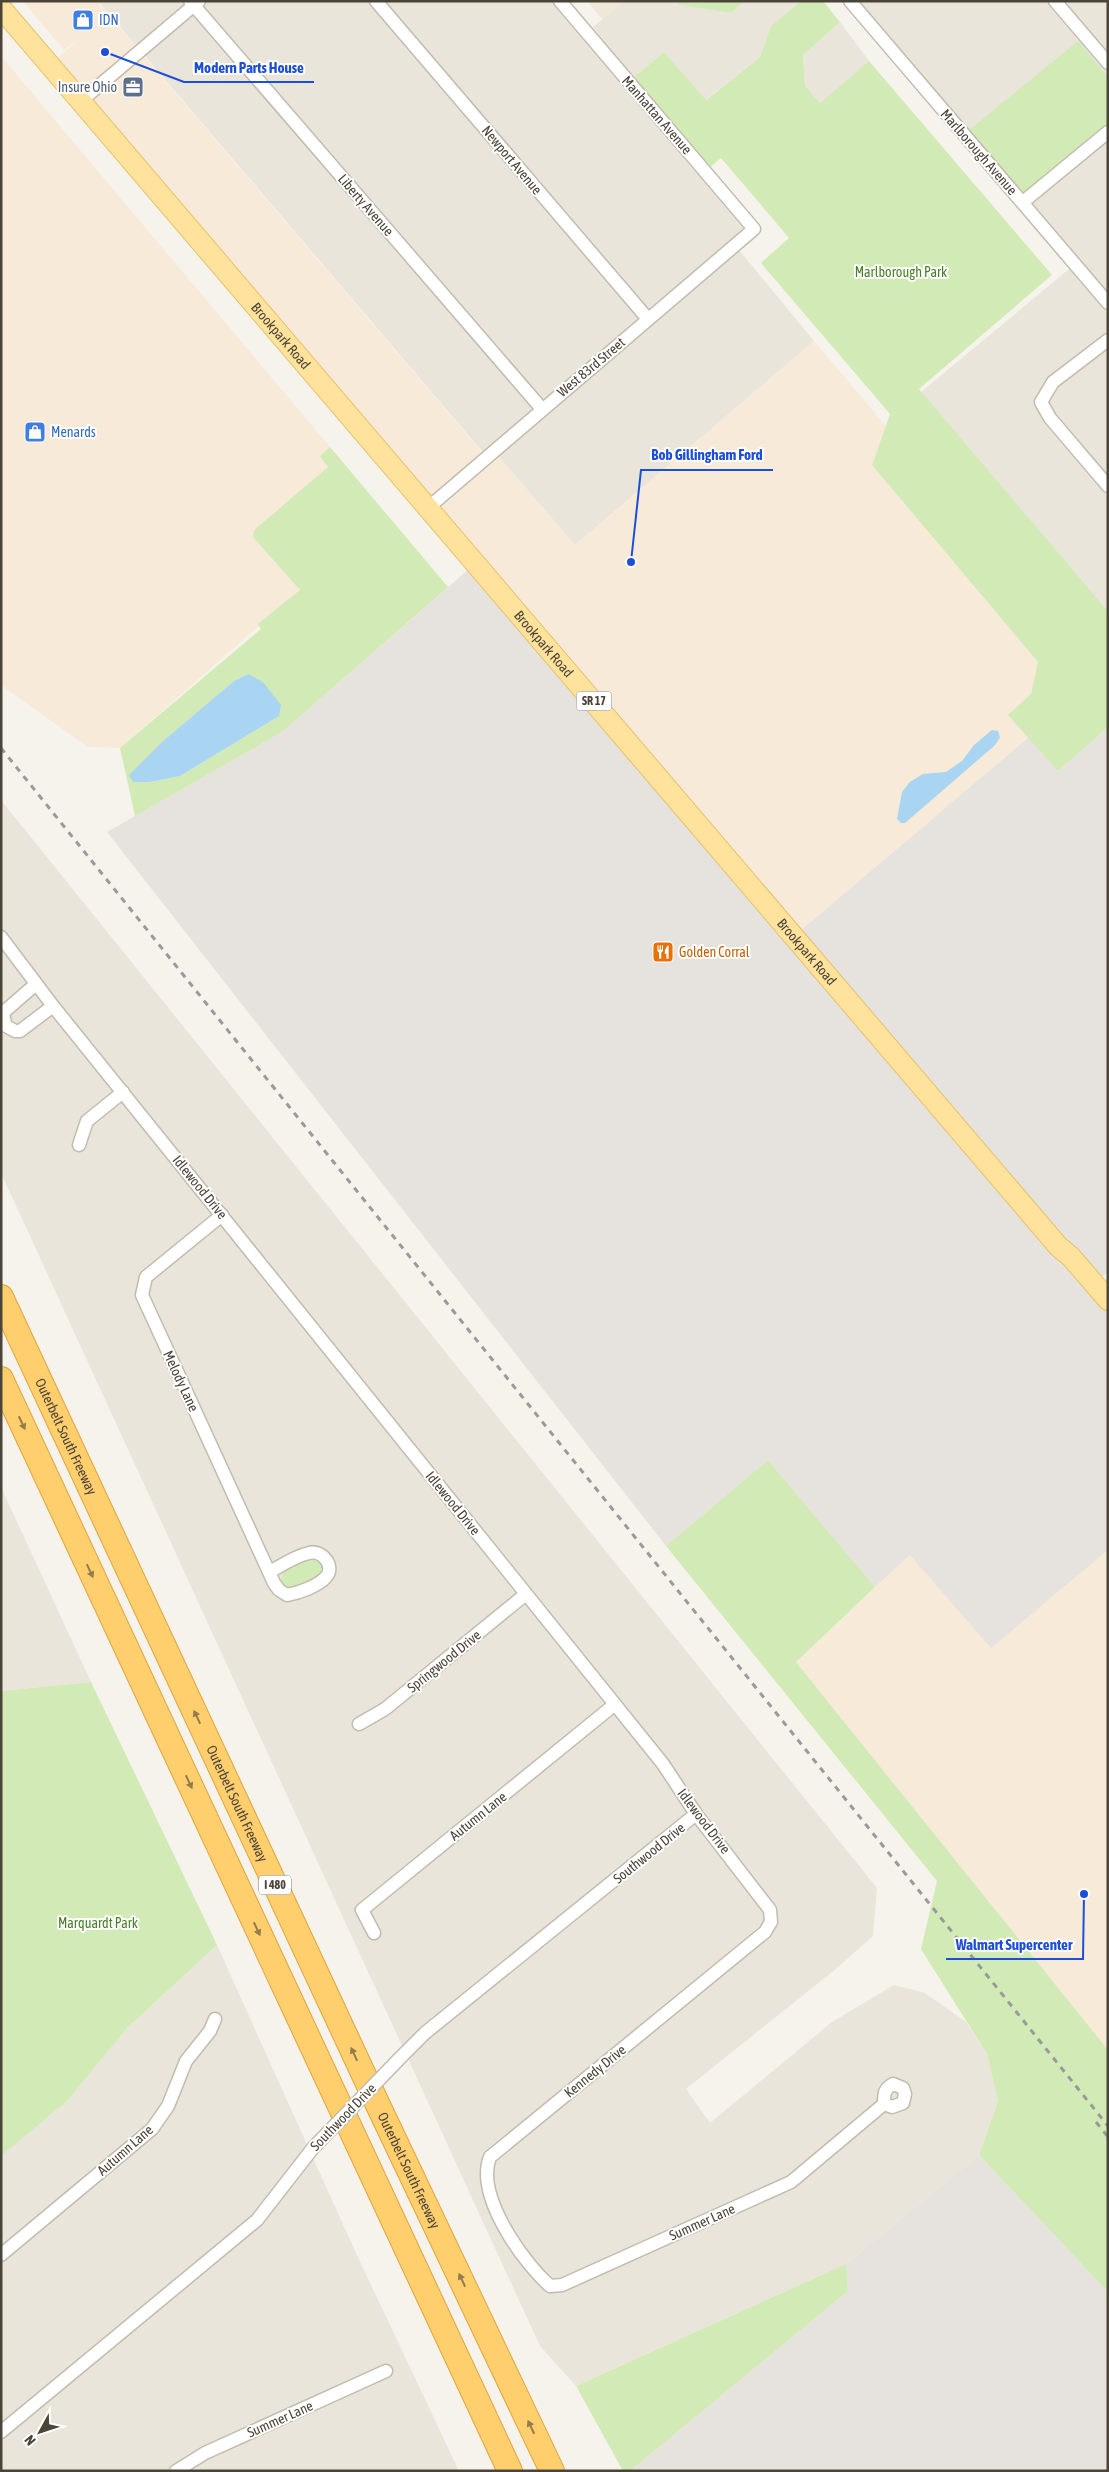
<svg xmlns="http://www.w3.org/2000/svg" width="1109" height="2472" viewBox="0 0 1109 2472" font-family="'Asap Condensed',sans-serif">
	<style>
		.residential { fill: #eae5da }
		.commercial { fill: #f7ead8 }
		.industrial { fill: #e6e2dd }
		.education { fill: #efe8d6 }
		.green { fill: #d2eab5; fill-rule: evenodd }
		.water { fill: #a9d4f2 }
		.lines { fill: none; stroke-linecap: round; stroke-linejoin: round }
		.street-casing { stroke: #c2bbae; stroke-width: 15 }
		.primary-casing { stroke: #e6c16a; stroke-width: 22 }
		.highway-casing { stroke: #e0a43c; stroke-width: 26 }
		.street { stroke: #fff; stroke-width: 12 }
		.primary { stroke: #ffe39c; stroke-width: 20 }
		.highway { stroke: #ffcf6e; stroke-width: 24 }
		.rail { stroke: #9a9a9a; stroke-width: 3; stroke-dasharray: 6 6; stroke-linecap: butt }
		.street-bridge-casing { stroke: #c2bbae; stroke-width: 15; stroke-linecap: butt }
		.street-bridge { stroke: #fff; stroke-width: 12 }
		.oneway { fill: #937c4e }
		.labels { text-anchor: middle; dominant-baseline: central; stroke-width: 4; stroke-linejoin: round; paint-order: stroke }
		.shield { fill: #fff; stroke: #817c74; stroke-width: 1 }
		.shield-label { font-size: 12px; font-weight: bold; fill: #4b4439 }
		.shop-label { font-size: 14px; fill: #366cbe; stroke: #fff; text-anchor: start }
		.service-label { font-size: 14px; fill: #4e5e75; stroke: #fff; text-anchor: end }
		.street-label { font-size: 14px; fill: #4b4439; stroke: #fff }
		.park-label { font-size: 14px; fill: #4a7f2a; stroke: #fff }
		.food-label { font-size: 14px; fill: #c56008; stroke: #fff; text-anchor: start }
		.leader { fill: none; stroke: #1d4ed8; stroke-width: 2 }
		.callout-dot { fill: #1d4ed8; stroke: #fff; stroke-width: 2 }
		.callout-label { font-size: 15px; text-anchor: middle; font-weight: bold; fill: #1d4ed8; stroke: #fff; stroke-width: 4; stroke-linejoin: round; paint-order: stroke }
	</style>
	<rect width="100%" height="100%" fill="#f6f3ec"/>
	<g class="residential">
		<path d="M98 1H560L754 229 735 245 814 341 575 545 494 451 487 457Z"/>
		<path d="M624 1H677L681 5 731 13 745 1H801L771 26 760 57 705 100 664 52 633 78 593 27Z"/>
		<path d="M849 1H1108V611L921 392 1075 264Z"/>
		<path d="M840 22 869 61 820 103 805 86 803 55Z"/>
		<path d="M1 800 877 1888 873 1936 837 1968 686 2089 710 2123 832 2022 894 1985 925 1993 966 2022 987 2054 998 2101 979 2155 846 2264 576 2386 540 2346 1 1173Z"/>
		<path d="M1 1487 91 1682 1 1691Z"/>
		<path d="M217 1945 355 2251 459 2471H1V2156L67 2101 127 2028Z"/>
	</g>
	<g class="commercial">
		<path d="M23 1H97L486 457 494 451 575 545 814 341 886 426 872 465 1038 662 1031 694 1009 715 1029 737 799 932 55 60 81 37 64 50Z"/>
		<path d="M1 56 330 447 320 456 328 467 254 530 253 537 300 590 120 748 88 747 1 685Z"/>
		<path d="M1108 1550V2050L796 1662 910 1554 992 1647Z"/>
	</g>
	<g class="industrial">
		<path d="M469 569 1108 1312V1550L991 1648 910 1555 875 1587 768 1460 666 1546 107 832 282 732Z"/>
		<path d="M1108 727V1272L1097 1281 799 932 1029 737 1058 771Z"/>
		<path d="M979 2155 1108 2292V2471H630L848 2291 846 2264Z"/>
	</g>
	<path class="education" d="M587 1H624L603 20Z"/>
	<g class="green">
		<path d="M677 1H745L731 13 680 5Z"/>
		<path d="M801 1H823L840 22 803 55 805 86 820 103 869 61 1052 275 919 389 1108 611V727L1058 771 1008 715 1031 694 1038 662 872 465 890 414 761 263 789 238 721 158 710 167 633 78 664 52 706 100 760 57 771 26Z"/>
		<path d="M1078 41 1108 77V124L1022 195 968 131Z"/>
		<path d="M330 447 448 587 282 732 135 816 120 748 261 629 258 624 300 590 253 537 254 530 328 467 320 456ZM248 674 279 716 180 776 150 782H133L163 741 234 681Z"/>
		<path d="M768 1460 875 1587 796 1662 1108 2050V2292L979 2155 998 2101 987 2054 921 1949 937 1881 666 1546Z"/>
		<path d="M313 1558 321 1561 326 1570 321 1577 288 1591 280 1581 284 1571Z"/>
		<path d="M91 1682 217 1945 127 2028 67 2101 1 2156V1691Z"/>
		<path d="M846 2264 848 2291 630 2471H623L576 2386Z"/>
	</g>
	<g class="water">
		<path d="M248 674 263 682 281 705 279 716 180 776 150 782H133L129 775 163 741 234 681Z"/>
		<path d="M992 730 998 731 1000 738 994 746 905 823H901L897 819 902 792 910 782 923 774 946 772 962 761 974 745Z"/>
	</g>
	<g class="lines">
		<g class="street-casing">
			<g id="street">
				<path d="M190 1 542 409"/>
				<path d="M376 1 648 319"/>
				<path d="M850 1 1108 303"/>
				<path d="M1055 1 1108 63"/>
				<path d="M81 101 199 1"/>
				<path d="M1023 202 1108 132"/>
				<path d="M1108 340 1053 382 1041 402 1050 418 1108 486"/>
				<path d="M429 507 754 229 560 1"/>
				<path d="M1 937 53 1006 663 1764 696 1814 770 1910 771 1922 765 1932 490 2157C475 2195 522 2261 550 2286L562 2285 791 2182 884 2104C884 2094 884 2089 893 2084L903 2088 905 2094 903 2103 892 2107 884 2104"/>
				<path d="M36 984 5 1011 3 1015 6 1026 15 1031H20L53 1006"/>
				<path d="M79 1145 87 1121 123 1092"/>
				<path d="M222 1215 146 1277 142 1295 274 1583 279 1590 287 1595C299 1593 318 1586 326 1577 336 1566 321 1549 309 1553 295 1556 282 1565 270 1572"/>
				<path d="M359 1724 385 1709 526 1594"/>
				<path d="M374 1933 362 1910 614 1705"/>
				<path d="M401 2057 425 2033 696 1814"/>
				<path d="M1 2255 152 2129 168 2106 186 2061 210 2031 215 2019"/>
				<path d="M1 2432 257 2220 313 2148"/>
				<path d="M176 2471 205 2453 386 2371"/>
			</g>
		</g>
		<g class="primary-casing">
			<g id="primary">
				<path id="s1" d="M1 8 1058 1246 1071 1257 1108 1300"/>
			</g>
		</g>
		<g class="highway-casing">
			<g id="highway">
				<path id="s2" d="M1 1297 377 2103 552 2471"/>
				<path d="M1 1379 510 2471"/>
			</g>
		</g>
		<use href="#street" class="street"/>
		<use href="#primary" class="primary"/>
		<use href="#highway" class="highway"/>
		<g class="rail">
			<path d="M1 748 1108 2126"/>
			<path d="M1096 2122 1108 2137"/>
		</g>
		<g class="street-bridge-casing">
			<path id="street-bridge" d="M313 2148 401 2057"/>
		</g>
		<use href="#street-bridge" class="street-bridge"/>
	</g>
	<defs><path id="oneway-solid" d="M-6-.8H1V-3.2L6.5 0L1 3.2V.8H-6Z" transform="scale(1.25)"/></defs>
	<g class="oneway">
		<use href="#oneway-solid" transform="translate(22 1423) rotate(65)"/>
		<use href="#oneway-solid" transform="translate(90 1571) rotate(65)"/>
		<use href="#oneway-solid" transform="translate(197 1717) rotate(-115)"/>
		<use href="#oneway-solid" transform="translate(189 1782) rotate(65)"/>
		<use href="#oneway-solid" transform="translate(257 1929) rotate(65)"/>
		<use href="#oneway-solid" transform="translate(354 2054) rotate(-115)"/>
		<use href="#oneway-solid" transform="translate(462 2280) rotate(-115)"/>
		<use href="#oneway-solid" transform="translate(531 2427) rotate(-115)"/>
	</g>
	<defs>
		<g id="shop-square" transform="scale(1.125)"><rect x="-9" y="-9" width="18" height="18" rx="4" fill="#3f7fe0" stroke="#fff"/><path d="M-5-2.5h2.3a2.7 3.5 0 0 1 5.4 0H5L5.5 6h-11ZM-1.5-2.5h3a1.5 2.3 0 0 0-3 0Z" fill="#fff"/></g>
		<g id="office-square" transform="scale(1.125)"><rect x="-9" y="-9" width="18" height="18" rx="4" fill="#5c6f8a" stroke="#fff"/><path d="M-6-3h4V-5.5h4V-3h4V5H-6ZM-1-4.5V-3h2v-1.5ZM-6 0V1H6V0Z" fill="#fff"/></g>
		<g id="restaurant-square" transform="scale(1.125)"><rect x="-9" y="-9" width="18" height="18" rx="4" fill="#e8710a" stroke="#fff"/><path d="M-5-6h1v4h1v-4h1v4h1v-4h1v5L-1.5 .5V6h-2V.5L-5-1ZM5-6V6H3V1.5H1.5Q1.5-4 5-6Z" fill="#fff"/></g>
	</defs>
	<g fill-rule="evenodd">
		<use href="#shop-square" x="83" y="20"/>
		<use href="#office-square" x="133" y="87"/>
		<use href="#shop-square" x="35" y="432"/>
		<use href="#restaurant-square" x="663" y="952"/>
	</g>
	<g class="labels">
		<g class="shield">
			<rect x="576.5" y="691.5" width="35" height="19" rx="4"/>
			<rect x="259" y="1875.5" width="32" height="19" rx="4"/>
		</g>
		<g class="shield-label">
			<text x="594" y="701">SR 17</text>
			<text x="275" y="1885">I 480</text>
		</g>
		<g class="shop-label">
			<text x="99" y="20">IDN</text>
			<text x="51" y="432">Menards</text>
		</g>
		<g class="service-label">
			<text x="117" y="87">Insure Ohio</text>
		</g>
		<g class="street-label">
			<text transform="translate(657 115) rotate(49)">Manhattan Avenue</text>
			<text transform="translate(979 152) rotate(49)">Marlborough Avenue</text>
			<text transform="translate(512 160) rotate(50)">Newport Avenue</text>
			<text transform="translate(366 205) rotate(49)">Liberty Avenue</text>
			<text stroke="none"><textPath href="#s1" startOffset="431">Brookpark Road</textPath></text>
			<text transform="translate(591 367) rotate(-40)">West 83rd Street</text>
			<text stroke="none"><textPath href="#s1" startOffset="836">Brookpark Road</textPath></text>
			<text stroke="none"><textPath href="#s1" startOffset="1241">Brookpark Road</textPath></text>
			<text transform="translate(200 1187) rotate(51)">Idlewood Drive</text>
			<text transform="translate(181 1381) rotate(65)">Melody Lane</text>
			<text stroke="none"><textPath href="#s2" startOffset="154">Outerbelt South Freeway</textPath></text>
			<text transform="translate(453 1503) rotate(51)">Idlewood Drive</text>
			<text transform="translate(444 1661) rotate(-39)">Springwood Drive</text>
			<text stroke="none"><textPath href="#s2" startOffset="559">Outerbelt South Freeway</textPath></text>
			<text transform="translate(478 1816) rotate(-39)">Autumn Lane</text>
			<text transform="translate(704 1821) rotate(53)">Idlewood Drive</text>
			<text transform="translate(649 1853) rotate(-39)">Southwood Drive</text>
			<text transform="translate(595 2071) rotate(-39)">Kennedy Drive</text>
			<text transform="translate(343 2117) rotate(-46)">Southwood Drive</text>
			<text transform="translate(125 2150) rotate(-41)">Autumn Lane</text>
			<text stroke="none"><textPath href="#s2" startOffset="964">Outerbelt South Freeway</textPath></text>
			<text transform="translate(702 2222) rotate(-24)">Summer Lane</text>
			<text transform="translate(280 2419) rotate(-24)">Summer Lane</text>
		</g>
		<g class="park-label">
			<text x="901" y="272">Marlborough Park</text>
			<text x="98" y="1923">Marquardt Park</text>
		</g>
		<g class="food-label">
			<text x="679" y="952">Golden Corral</text>
		</g>
	</g>
	<path class="leader" d="M105 52L184 82H314M631 562L641 470H773M1084 1894L1083 1959H946"/>
	<g class="callout-dot">
		<circle cx="105" cy="52" r="5"/>
		<circle cx="631" cy="562" r="5"/>
		<circle cx="1084" cy="1894" r="5"/>
	</g>
	<g class="callout-label">
		<text x="249" y="73">Modern Parts House</text>
		<text x="707" y="460">Bob Gillingham Ford</text>
		<text x="1014" y="1950">Walmart Supercenter</text>
	</g>
	<rect width="1109" height="2472" fill="none" stroke="#4b4439" stroke-width="5"/>
	<g transform="translate(40 2432) rotate(230)" stroke="#ffffff" stroke-width="4" paint-order="stroke">
	<path d="M0-4L9 19L0 12L-9 19Z" fill="#4b4439"/>
	<text y="-8" font-size="14" font-weight="bold" text-anchor="middle" fill="#4b4439">N</text>
	</g>
</svg>
